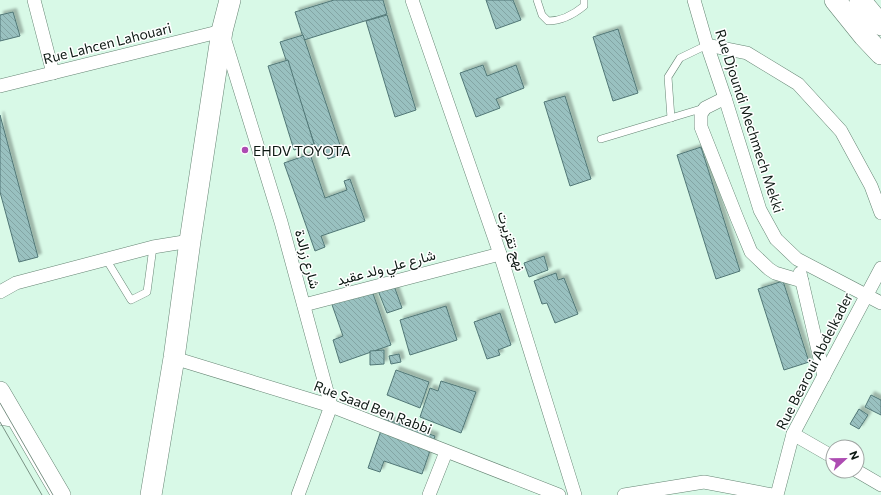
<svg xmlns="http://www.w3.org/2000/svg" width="881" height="495" viewBox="0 0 881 495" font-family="Commissioner,Vazirmatn,sans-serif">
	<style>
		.building { fill: url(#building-back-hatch); stroke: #517776; filter: url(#shadow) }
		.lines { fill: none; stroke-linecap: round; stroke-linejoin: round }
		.service-casing { stroke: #668574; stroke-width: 8 }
		.minor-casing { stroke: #668574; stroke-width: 14 }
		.tertiary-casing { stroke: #668574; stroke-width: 18 }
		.secondary-casing { stroke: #668574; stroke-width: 20 }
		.primary-casing { stroke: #668574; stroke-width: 22 }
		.service { stroke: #fff; stroke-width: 7 }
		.minor { stroke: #fff; stroke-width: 13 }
		.tertiary { stroke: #fff; stroke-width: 17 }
		.secondary { stroke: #fff; stroke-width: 19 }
		.primary { stroke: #fff; stroke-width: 21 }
		.tram { stroke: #7a9285; stroke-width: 1 }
		.poi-dot { fill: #ad4bb2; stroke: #fff; stroke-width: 1.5 }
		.labels { text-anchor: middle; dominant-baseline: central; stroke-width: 3; stroke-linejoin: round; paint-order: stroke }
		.street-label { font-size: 14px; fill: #0d1913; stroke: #fff }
		.poi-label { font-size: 14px; fill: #0d1913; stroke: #fff; text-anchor: start }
	</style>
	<defs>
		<pattern id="building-back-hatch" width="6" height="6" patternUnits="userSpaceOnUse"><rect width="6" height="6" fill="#99c1c0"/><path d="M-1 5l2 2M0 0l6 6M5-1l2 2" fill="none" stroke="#83a5a4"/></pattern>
		<filter id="shadow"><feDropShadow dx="3.5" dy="-3.5" stdDeviation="1" flood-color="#0004"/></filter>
	</defs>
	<rect width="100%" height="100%" fill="#d8f9e7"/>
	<g class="building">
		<path d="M334 0H383L387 14 304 40 295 12Z"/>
		<path d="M486 0H513L521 20 496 29Z"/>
		<path d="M13 12 20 36 0 41V15Z"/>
		<path d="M387 15 416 110 395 117 366 21Z"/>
		<path d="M618 29 638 93 613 101 593 37Z"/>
		<path d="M303 35 343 154 328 159 324 147 316 149 280 42Z"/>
		<path d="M288 60 314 144 294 150 268 66Z"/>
		<path d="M483 65 487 76 516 65 524 88 496 99 500 108 476 117 460 73Z"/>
		<path d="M565 96 591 179 570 186 544 102Z"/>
		<path d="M0 115 38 257 19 262 0 192Z"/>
		<path d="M701 147 740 271 716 279 677 155Z"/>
		<path d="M310 154 325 198 347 190 344 181 350 179 365 221 321 236 325 247 315 251 284 163Z"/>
		<path d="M544 256 548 270 529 277 524 263Z"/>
		<path d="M556 273 558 280 564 278 578 314 555 323 547 303 542 304 534 281Z"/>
		<path d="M783 281 809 362 784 370 758 289Z"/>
		<path d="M393 283 402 308 387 313 377 288Z"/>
		<path d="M370 285 391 345 340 363 333 340 343 336 330 299Z"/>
		<path d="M446 306 457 340 410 355 400 320Z"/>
		<path d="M500 313 511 345 498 350 500 355 487 359 474 322Z"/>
		<path d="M384 350V364L370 365V351Z"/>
		<path d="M399 354 401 362 391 364 389 356Z"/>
		<path d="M396 370 429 382 420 408 387 395Z"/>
		<path d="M441 381 476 392 461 433 420 417 430 388 438 391Z"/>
		<path d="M871 395 881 400V415L865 407Z"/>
		<path d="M859 409 868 415 859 429 850 424Z"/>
		<path d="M385 419 435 436 422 474 384 461 380 472 368 468Z"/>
	</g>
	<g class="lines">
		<g class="service-casing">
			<g id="service">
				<path d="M537 0 542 15 548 21C561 21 573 15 584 6V0"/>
				<path d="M671 118 668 77 680 58 707 45"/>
				<path d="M601 139 704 108"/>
				<path d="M106 259 131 300 147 292 153 247"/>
			</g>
		</g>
		<g class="minor-casing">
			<g id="minor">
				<path d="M34 0 53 73"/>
				<path d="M412 0 500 254 575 495"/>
				<path d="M694 0 707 45 725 98 760 210 776 239 797 259 881 303"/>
				<path d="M707 45 747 53 798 84 841 131 871 186 881 213"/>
				<path d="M0 86 222 31 281 222 331 406 298 495"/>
				<path d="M725 98 705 108 701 114V127L737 218 751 252 769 269 775 273 802 281"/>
				<path d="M800 273 824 376"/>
				<path d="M0 292 16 283 153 247 190 241"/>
				<path d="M304 305 500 254"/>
				<path d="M174 358 331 406 559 495"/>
				<path d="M793 434 833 457"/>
				<path d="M857 471 881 485"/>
				<path d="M429 495 446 452"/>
				<path d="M624 495 704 482 772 495"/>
				<path d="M777 495 793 434 881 268"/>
			</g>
		</g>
		<g class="tertiary-casing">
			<path id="tertiary" d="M0 416 17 419"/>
		</g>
		<g class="secondary-casing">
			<path id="secondary" d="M0 391 61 495"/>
		</g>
		<g class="primary-casing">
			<g id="primary">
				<path d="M835 0 864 36 881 54"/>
				<path d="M860 0 881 25"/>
				<path d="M151 495 174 358 190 241 222 31 230 0"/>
			</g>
		</g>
		<use href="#service" class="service"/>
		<use href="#minor" class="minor"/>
		<use href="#tertiary" class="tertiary"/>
		<use href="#secondary" class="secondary"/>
		<use href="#primary" class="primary"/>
		<g class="tram">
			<path d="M0 403 53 495"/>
			<path d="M0 422 42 495"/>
		</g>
	</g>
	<circle class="poi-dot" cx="245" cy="150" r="4"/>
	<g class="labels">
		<g class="street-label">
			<text transform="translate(107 43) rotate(-14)">Rue Lahcen Lahouari</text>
			<text transform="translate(750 121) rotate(72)">Rue Djoundi Mechmech Mekki</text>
			<text transform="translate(512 241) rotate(72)">نهج تقزيرت</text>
			<text transform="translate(308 259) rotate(75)">شارع زرالدة</text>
			<text transform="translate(386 267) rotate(-15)">شارع علي ولد عقيد</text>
			<text transform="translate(814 361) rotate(-63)">Rue Bearoui Abdelkader</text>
			<text transform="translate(373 407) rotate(21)">Rue Saad Ben Rabbi</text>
		</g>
		<g class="poi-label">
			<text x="253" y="150">EHDV TOYOTA</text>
		</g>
	</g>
	<g transform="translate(845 459) rotate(68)"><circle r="19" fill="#ffffff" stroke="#9ea3a1"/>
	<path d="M0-3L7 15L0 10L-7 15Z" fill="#ad4bb2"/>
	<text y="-6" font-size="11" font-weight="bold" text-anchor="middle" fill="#0d1913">N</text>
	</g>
</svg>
